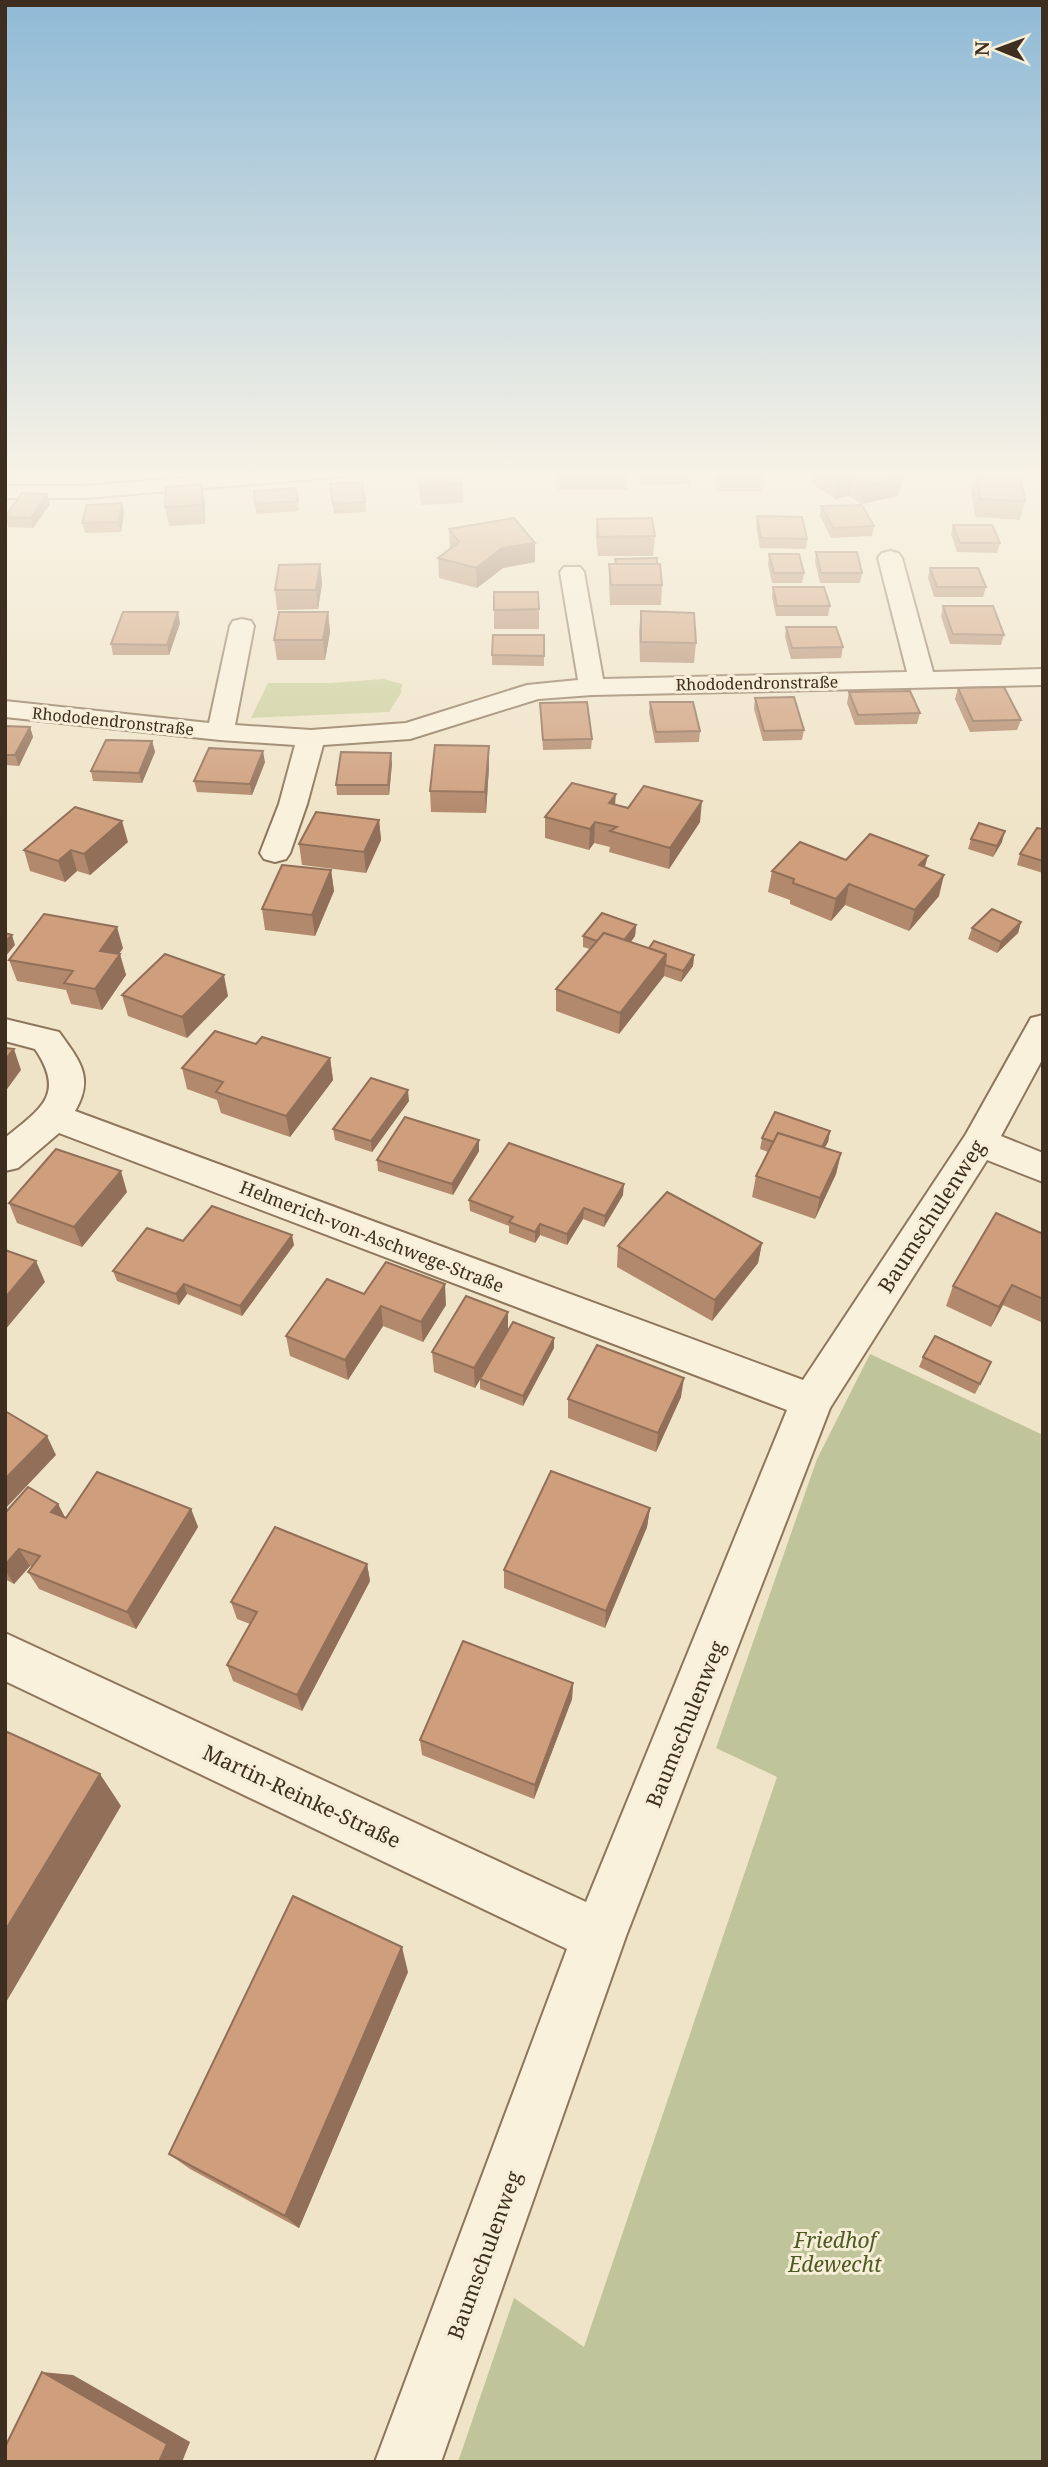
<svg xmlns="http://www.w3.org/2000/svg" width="1048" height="2467" viewBox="0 0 1048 2467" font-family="'Noto Serif',serif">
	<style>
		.green { fill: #c9cf9b }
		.cemetery { fill: #bfc49a }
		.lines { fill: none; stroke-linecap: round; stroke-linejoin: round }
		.minor-casing { stroke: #8d765c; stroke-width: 4 }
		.minor { fill: #faf1dc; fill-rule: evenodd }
		.wall { fill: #b2896c }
		.shaded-wall { fill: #916f58 }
		.building { fill: #cf9f7d; stroke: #916f58; stroke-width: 2 }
		.labels { text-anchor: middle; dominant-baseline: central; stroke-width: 6; stroke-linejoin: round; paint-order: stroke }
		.far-street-label { font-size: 16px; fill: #3d2e20; stroke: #f7eed8 }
		.street-label { font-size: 18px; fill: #3d2e20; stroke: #f7eed8 }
		.near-street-label { font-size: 21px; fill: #3d2e20; stroke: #f7eed8 }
		.near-park-label { font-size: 21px; font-style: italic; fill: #4d5a26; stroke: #f7eed8 }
	</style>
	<rect width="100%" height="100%" fill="#f0e4c8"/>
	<path class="green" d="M383 679 402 684 401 693 389 712 251 718 268 683H330Z"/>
	<path class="cemetery" d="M870 1354 1043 1435V2462H458L514 2298 584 2347 777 1777 716 1748 817 1459Z"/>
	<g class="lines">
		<g class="minor-casing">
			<g id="minor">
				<path d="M258 471H347L344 475 337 477 85 498H5V486H85Z"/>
				<path d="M890 551 898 553 902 558 933 672 1043 669V685L592 695 538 699 410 739 323 745 307 804 290 853 286 859 275 862 264 859 260 853 279 804 295 745 220 740 5 717V701L209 723 230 626 233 621 242 619 251 621 254 626 235 725 311 730 406 723 527 685 578 680 560 572 564 567H580L584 572 603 679 907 672 878 558 882 553Z"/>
				<path d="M1043 1015V1058L1001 1136 1043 1153V1182L987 1160 830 1408 626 1936 441 2462H375L567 1949 5 1681V1633L586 1902 787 1410 59 1133 18 1168 5 1171V1138C41 1108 66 1095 35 1049L5 1041V1019L59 1032C79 1060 95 1077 75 1111L803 1380 966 1134 1031 1018Z"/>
			</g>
		</g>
		<use href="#minor" class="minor"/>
	</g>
	<g class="wall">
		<path d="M5 471H29L5 473Z"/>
		<path d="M85 471H122V472L86 475Z"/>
		<path d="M417 471H459L462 484 463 503 421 505Z"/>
		<path d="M556 471H628L627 490H558Z"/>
		<path d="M638 471H691L690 484 641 485Z"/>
		<path d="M714 471H764L761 491H717Z"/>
		<path d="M813 471H893L902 478 898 496 861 504 849 496 835 499 811 482Z"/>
		<path d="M975 471 1025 501 1020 520 975 517 971 489Z"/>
		<path d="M330 484 365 502 366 512 334 514Z"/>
		<path d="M296 488 299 511 256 514 254 491Z"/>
		<path d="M122 503 124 513 121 532 85 533 82 523Z"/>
		<path d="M205 503V524L169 526 165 507Z"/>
		<path d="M50 504 33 528 8 527 7 522 5 523V507L7 514Z"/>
		<path d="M821 506 874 526 872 536 831 538 820 516Z"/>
		<path d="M757 516 807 539 806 549 760 548 756 526Z"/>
		<path d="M597 519 655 536 653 556H598L596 538Z"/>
		<path d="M953 525 1000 543 997 553 957 552 951 534Z"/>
		<path d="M449 529 535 543V562L503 568 477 588 439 578 438 558 450 549Z"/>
		<path d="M816 552 862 573 860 583H820L815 562Z"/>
		<path d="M769 554 804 573 802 583H772L768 564Z"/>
		<path d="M615 559 662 585 661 605H610L609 584V564H615Z"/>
		<path d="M320 564 322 584 318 609 277 610 275 590Z"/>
		<path d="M930 568 986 587 983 597H934L928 578Z"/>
		<path d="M773 587 830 606 828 616H776L772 597Z"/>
		<path d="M494 592 539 609V629H494Z"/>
		<path d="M943 606 1004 635 1001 645 950 644 941 616Z"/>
		<path d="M641 611 696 643 694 663 640 662 639 631Z"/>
		<path d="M328 612 330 632 325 660H277L274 640Z"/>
		<path d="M180 623 169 655H113L111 644Z"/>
		<path d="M786 627 843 647 841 658 791 659 785 637Z"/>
		<path d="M544 635V666L492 665V655Z"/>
		<path d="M958 688 1021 720 1017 730 970 732 955 699Z"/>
		<path d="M849 692 920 713 917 724 855 725 847 703Z"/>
		<path d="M755 698 804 730 802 740 763 741 754 709Z"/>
		<path d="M650 702 700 731 699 742 655 743 649 713Z"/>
		<path d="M540 703 592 739 591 749 543 750Z"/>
		<path d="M5 726 30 727 33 737 19 766 5 765Z"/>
		<path d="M152 741 155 752 142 783 93 781 91 771Z"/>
		<path d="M265 762 252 795 197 792 194 781Z"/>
		<path d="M392 763 389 795H337L336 785Z"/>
		<path d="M489 767 486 813 431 812 430 791Z"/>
		<path d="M615 805 628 808 700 822 669 869 609 852 610 847 594 843 589 850 545 838V817Z"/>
		<path d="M379 820 381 840 366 873 302 865 299 844Z"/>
		<path d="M1043 829V873L1017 865 1020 854Z"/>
		<path d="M971 839 1002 842 993 857 968 849Z"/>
		<path d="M128 842 90 875 77 871 65 882 30 871 24 850Z"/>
		<path d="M846 860 925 867 939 896 909 931 845 905 831 921 790 904V900L768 892 772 871Z"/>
		<path d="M331 870 334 891 315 936 265 930 262 909Z"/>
		<path d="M1021 922 1018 933 997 953 968 939 972 928Z"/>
		<path d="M636 925 635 936 631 942 649 948 694 955 693 966 681 982 664 976 619 1034 556 1011V989L590 949 583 947V936Z"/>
		<path d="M123 948 119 954 126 975 102 1010 71 1004 66 990 17 981 9 960Z"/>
		<path d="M122 995 228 996 187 1038 128 1016Z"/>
		<path d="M256 1044 330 1058 333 1080 290 1137 221 1113 217 1100 187 1089 182 1068Z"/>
		<path d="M409 1101 372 1152 335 1140 333 1129Z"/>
		<path d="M830 1131 828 1142 824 1148 841 1153 836 1174 815 1219 752 1197 756 1176 768 1152 760 1149 762 1138Z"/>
		<path d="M479 1140V1151L453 1195 378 1171 377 1160Z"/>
		<path d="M127 1192 82 1247 17 1223 9 1203Z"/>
		<path d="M623 1195 604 1227 583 1219 567 1245 540 1235 535 1243 509 1233V1226L470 1211 469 1200Z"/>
		<path d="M1043 1234V1323L1003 1305 991 1327 946 1306 953 1286Z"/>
		<path d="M183 1241 294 1245 242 1316 187 1294 179 1305 117 1281 113 1271Z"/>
		<path d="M762 1243 758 1263 712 1321 617 1267 618 1246Z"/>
		<path d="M364 1294 446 1305 423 1342 383 1326 348 1380 290 1356 286 1336Z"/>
		<path d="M508 1312V1330L554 1338V1348L523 1406 480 1389V1380L475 1388 434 1372 432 1352Z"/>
		<path d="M923 1357 986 1373 975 1394 919 1367Z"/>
		<path d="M681 1397 656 1452 568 1418V1399Z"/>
		<path d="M58 1504 65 1517 191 1509 198 1527 136 1629 39 1589 28 1572 32 1567 30 1566 14 1584 5 1579V1513Z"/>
		<path d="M650 1508 647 1527 605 1628 504 1588V1570Z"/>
		<path d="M367 1564 370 1581 302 1711 233 1681 227 1665 250 1624 237 1619 231 1602Z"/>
		<path d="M573 1683 572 1699 534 1799 422 1755 420 1740Z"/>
		<path d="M408 1972 299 2228 190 2169 169 2154Z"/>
	</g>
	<g class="shaded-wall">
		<path d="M852 477 849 496 835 499 838 480Z"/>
		<path d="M902 478 898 496 861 504 864 485Z"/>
		<path d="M202 484 205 503V524L202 505Z"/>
		<path d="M47 494 50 504 33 528 31 518Z"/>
		<path d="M122 503 124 513 121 532 118 522Z"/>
		<path d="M535 543V562L503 568 477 588 476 568 502 548Z"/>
		<path d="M320 564 322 584 318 609 316 590Z"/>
		<path d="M178 612 180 623 169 655 167 645Z"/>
		<path d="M328 612 330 632 325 660 323 640Z"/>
		<path d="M30 727 33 737 19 766 15 755Z"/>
		<path d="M152 741 155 752 142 783 139 773Z"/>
		<path d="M489 746V767L486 813 485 792Z"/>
		<path d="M263 751 265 762 252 795 250 784Z"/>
		<path d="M391 753 392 763 389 795 388 785Z"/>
		<path d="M616 794 614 815 609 803Z"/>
		<path d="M702 801 700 822 669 869 670 848Z"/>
		<path d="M379 820 381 840 366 873 364 852Z"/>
		<path d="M122 821 128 842 90 875 84 854Z"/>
		<path d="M595 822 594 843 589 850 590 829Z"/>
		<path d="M1005 831 1002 842 993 857 997 846Z"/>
		<path d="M71 850 77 871 65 882 58 861Z"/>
		<path d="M928 856 922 877 919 865Z"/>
		<path d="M331 870 334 891 315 936 312 915Z"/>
		<path d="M944 875 939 896 909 931 915 910Z"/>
		<path d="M849 884 845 905 831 921 836 899Z"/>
		<path d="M1021 922 1018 933 997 953 1001 942Z"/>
		<path d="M636 925 635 936 624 950 622 944Z"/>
		<path d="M117 927 123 948 106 972 100 951Z"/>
		<path d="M12 935 15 945 5 957V942Z"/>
		<path d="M120 954 126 975 102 1010 95 989Z"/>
		<path d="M666 954 664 976 619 1034 620 1013Z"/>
		<path d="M694 955 693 966 681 982 683 971Z"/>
		<path d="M224 975 228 996 187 1038 182 1017Z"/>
		<path d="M14 1049 21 1070 5 1092V1060Z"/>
		<path d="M330 1058 333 1080 290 1137 286 1116Z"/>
		<path d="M408 1090 409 1101 372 1152 371 1141Z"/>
		<path d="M830 1131 828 1142 814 1167 817 1156Z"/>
		<path d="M479 1140V1151L453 1195 452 1184Z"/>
		<path d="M841 1153 836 1174 815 1219 820 1198Z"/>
		<path d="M121 1171 127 1192 82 1247 74 1227Z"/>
		<path d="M624 1184 623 1195 604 1227 605 1216Z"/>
		<path d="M584 1208 583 1219 567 1245V1234Z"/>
		<path d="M540 1224V1235L535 1243V1232Z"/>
		<path d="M292 1235 294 1245 242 1316 240 1306Z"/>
		<path d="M762 1243 758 1263 712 1321 715 1300Z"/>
		<path d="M36 1261 45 1282 5 1330V1298Z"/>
		<path d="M184 1284 187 1294 179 1305 176 1294Z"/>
		<path d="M445 1284 446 1305 423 1342 421 1322Z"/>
		<path d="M1012 1285 1003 1305 991 1327 999 1307Z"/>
		<path d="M381 1306 383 1326 348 1380 345 1360Z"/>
		<path d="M508 1312V1332L475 1388 474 1368Z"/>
		<path d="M554 1338V1348L523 1406V1396Z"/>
		<path d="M684 1378 681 1397 656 1452 658 1433Z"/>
		<path d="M47 1436 56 1455 5 1509V1479Z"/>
		<path d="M58 1504 67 1522 51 1512Z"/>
		<path d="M650 1508 647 1527 605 1628 606 1611Z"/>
		<path d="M191 1509 198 1527 136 1629 127 1612Z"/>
		<path d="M19 1549 30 1566 14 1584 5 1570V1565Z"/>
		<path d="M367 1564 370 1581 302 1711 297 1695Z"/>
		<path d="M573 1683 572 1699 534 1799 535 1785Z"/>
		<path d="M100 1774 121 1806 5 2004V1931Z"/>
		<path d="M402 1947 408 1972 299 2228 285 2216Z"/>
		<path d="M42 2372 73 2375 190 2442 182 2462H159Z"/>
	</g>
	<g class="building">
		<path d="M417 471H459L462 484 420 486Z"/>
		<rect x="719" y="471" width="45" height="1"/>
		<path d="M825 471H893L902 478 864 485 852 477 838 480Z"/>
		<path d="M976 471 1020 473 1025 501 980 499Z"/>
		<path d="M362 482 365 502 333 504 330 484Z"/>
		<path d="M202 484V505L165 507 166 487Z"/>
		<path d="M296 488 298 501 255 504 254 491Z"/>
		<path d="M22 493 47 494 31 518 5 517Z"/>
		<path d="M122 503 118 522 82 523 87 505Z"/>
		<path d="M862 505 874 526 833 528 821 506Z"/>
		<path d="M757 516 802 517 807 539 761 538Z"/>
		<path d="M514 518 535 543 502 548 476 568 438 558 459 542 449 529Z"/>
		<path d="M652 518 655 536 598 537 597 519Z"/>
		<path d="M953 525H992L1000 543H960Z"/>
		<path d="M816 552H857L862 573H821Z"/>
		<path d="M769 554H799L804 573H774Z"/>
		<path d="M657 558V564H616L615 559Z"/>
		<path d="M320 564 316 590H275L279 565Z"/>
		<path d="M609 564H660L662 585H611Z"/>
		<path d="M930 568H978L986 587H937Z"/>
		<path d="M773 587H824L830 606H777Z"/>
		<path d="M494 592H538L539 609 494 610Z"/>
		<path d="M943 606H993L1004 635 953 634Z"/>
		<path d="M641 611 694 613 696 643 641 642Z"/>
		<path d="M123 612H178L167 645 111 644Z"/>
		<path d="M279 612H328L323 640H274Z"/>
		<path d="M786 627H836L843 647 792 648Z"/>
		<path d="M493 635H544V656L492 655Z"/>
		<path d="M1004 687 1021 720 973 721 958 688Z"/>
		<path d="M910 691 920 713 858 715 849 692Z"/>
		<path d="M794 697 804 730 764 731 755 698Z"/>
		<path d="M587 702 592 739 543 740 540 703Z"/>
		<path d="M650 702H693L700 731 656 732Z"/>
		<path d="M5 726 30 727 15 755H5Z"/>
		<path d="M106 740 152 741 139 773 91 771Z"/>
		<path d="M435 745 489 746 485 792 430 791Z"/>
		<path d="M209 748 263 751 250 784 194 781Z"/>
		<path d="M341 752 391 753 388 785H336Z"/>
		<path d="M572 783 616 794 609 803 628 808 644 786 702 801 670 848 610 831 617 827 595 822 590 829 545 817Z"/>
		<path d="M75 807 122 821 84 854 71 850 58 861 24 850Z"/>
		<path d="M316 812 379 820 364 852 299 844Z"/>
		<path d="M979 823 1005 831 997 846 971 839Z"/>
		<path d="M1037 828 1043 829V861L1020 854Z"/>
		<path d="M870 834 928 856 919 865 944 875 915 910 849 884 836 899 793 883 794 879 772 871 800 842 846 860Z"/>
		<path d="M282 865 331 870 312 915 262 909Z"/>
		<path d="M992 909 1021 922 1001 942 972 928Z"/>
		<path d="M602 913 636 925 624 940 604 933 597 941 583 936Z"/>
		<path d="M44 914 117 927 100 951 120 954 95 989 64 983 73 971 9 960Z"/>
		<path d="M5 933 12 935 5 942Z"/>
		<path d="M604 933 666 954 620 1013 556 989Z"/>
		<path d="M654 941 694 955 683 971 665 965 666 954 649 948Z"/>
		<path d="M165 954 224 975 182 1017 122 995Z"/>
		<path d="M215 1031 256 1044 262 1037 330 1058 286 1116 216 1092 223 1082 182 1068Z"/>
		<path d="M5 1048 14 1049 5 1060Z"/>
		<path d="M371 1078 408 1090 371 1141 333 1129Z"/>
		<path d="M775 1112 830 1131 822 1147 778 1133 774 1142 762 1138Z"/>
		<path d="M405 1117 479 1140 452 1184 377 1160Z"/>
		<path d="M778 1133 841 1153 820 1198 756 1176Z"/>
		<path d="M509 1143 624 1184 605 1216 584 1208 567 1234 540 1224 535 1232 509 1222 513 1217 469 1200Z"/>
		<path d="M56 1149 121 1171 74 1227 9 1203Z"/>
		<path d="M667 1192 762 1243 715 1300 618 1246Z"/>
		<path d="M212 1206 292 1235 240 1306 184 1284 176 1294 113 1271 147 1228 183 1241Z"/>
		<path d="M996 1213 1043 1234V1299L1012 1285 999 1307 953 1286Z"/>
		<path d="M5 1250 36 1261 5 1298Z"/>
		<path d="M386 1262 445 1284 421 1322 381 1306 345 1360 286 1336 327 1279 364 1294Z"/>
		<path d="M466 1296 508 1312 474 1368 432 1352Z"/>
		<path d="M513 1322 554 1338 523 1396 480 1379Z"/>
		<path d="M935 1336 991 1362 980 1384 923 1357Z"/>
		<path d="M597 1345 684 1378 658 1433 568 1399Z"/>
		<path d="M5 1411 47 1436 5 1479Z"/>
		<path d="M551 1471 650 1508 606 1611 504 1570Z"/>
		<path d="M97 1472 191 1509 127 1612 28 1572 40 1556 19 1549 5 1565V1513L28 1487 58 1504 51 1512 66 1518Z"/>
		<path d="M275 1527 367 1564 297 1695 227 1665 257 1612 231 1602Z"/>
		<path d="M463 1641 573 1683 535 1785 420 1740Z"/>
		<path d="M5 1731 100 1774 5 1931Z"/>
		<path d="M293 1896 402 1947 285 2216 169 2154Z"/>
		<path d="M42 2372 167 2444 159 2462H5V2447Z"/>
	</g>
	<linearGradient id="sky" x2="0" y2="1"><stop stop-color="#8fbad6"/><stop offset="0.58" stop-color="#f8f3e6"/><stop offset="1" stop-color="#f8f3e6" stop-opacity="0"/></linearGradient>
	<rect width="1048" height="817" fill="url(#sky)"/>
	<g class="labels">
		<g class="far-street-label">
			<text transform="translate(757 683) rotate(-1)">Rhododendronstraße</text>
			<text transform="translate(113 721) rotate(6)">Rhododendronstraße</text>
		</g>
		<g class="street-label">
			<text transform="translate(372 1236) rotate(21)">Helmerich-von-Aschwege-Straße</text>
		</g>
		<g class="near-street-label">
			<text transform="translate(931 1216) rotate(-57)">Baumschulenweg</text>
			<text transform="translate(685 1724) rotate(-68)">Baumschulenweg</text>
			<text transform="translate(302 1796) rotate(25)">Martin-Reinke-Straße</text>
			<text transform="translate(484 2255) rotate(-70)">Baumschulenweg</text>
		</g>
		<g class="near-park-label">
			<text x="835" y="2240">Friedhof<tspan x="835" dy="24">Edewecht</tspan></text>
		</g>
	</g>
	<rect width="1048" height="2467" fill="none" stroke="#3d2e20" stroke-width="14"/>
	<g transform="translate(999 49) rotate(271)" stroke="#f7eed8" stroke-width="5" paint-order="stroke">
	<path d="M0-5L12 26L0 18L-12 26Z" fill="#3d2e20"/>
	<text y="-10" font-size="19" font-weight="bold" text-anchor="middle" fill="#3d2e20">N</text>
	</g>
</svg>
